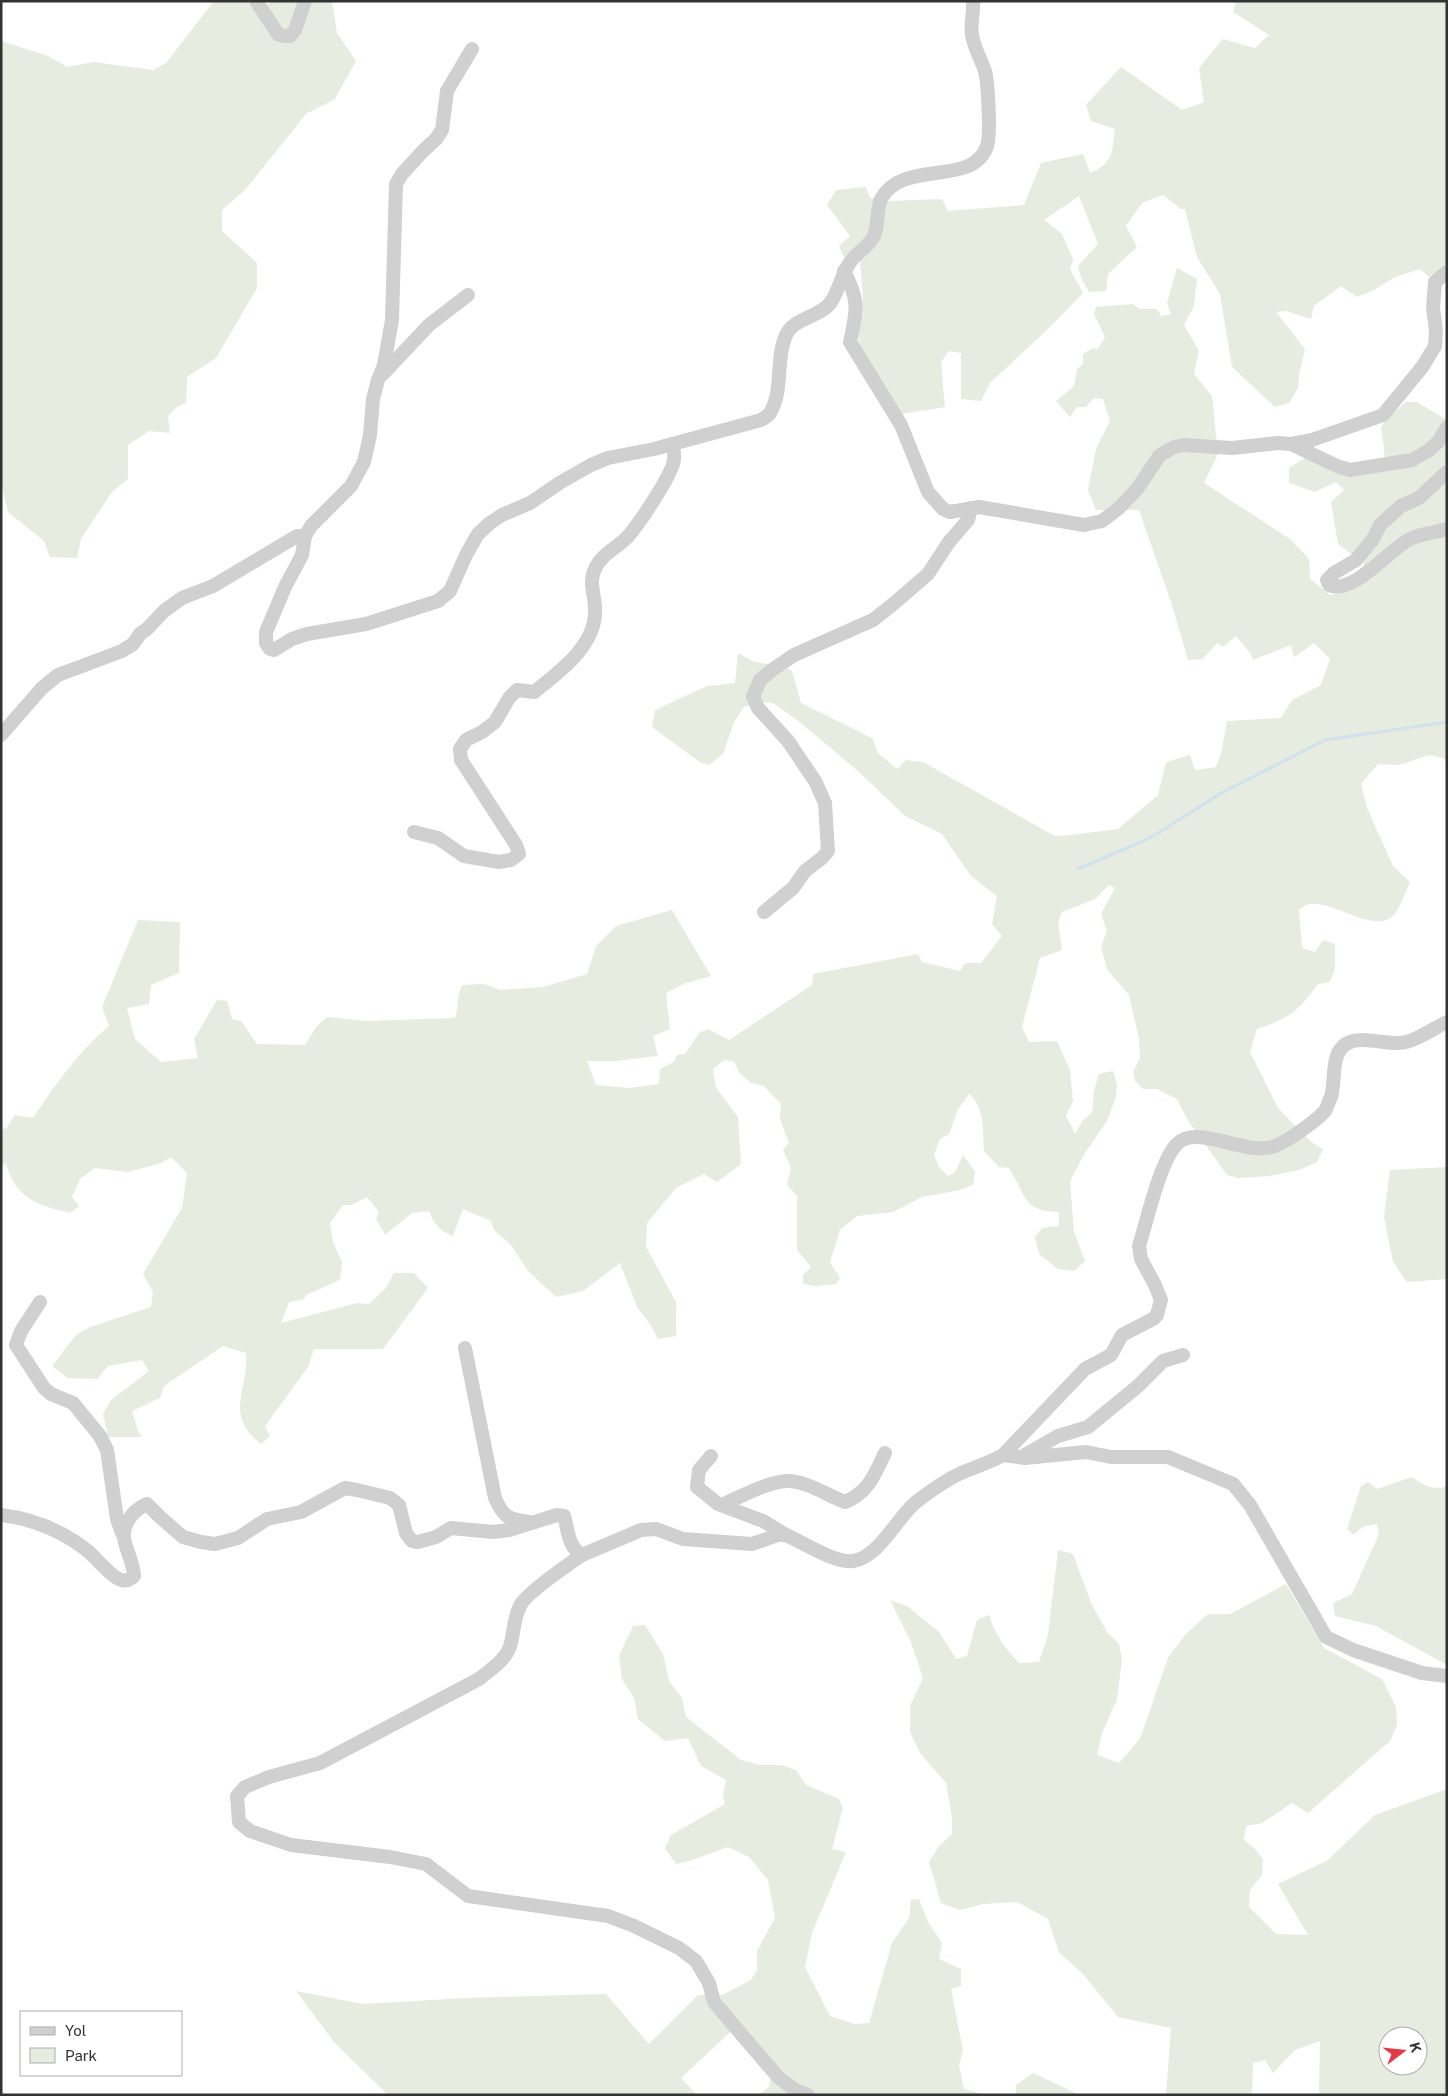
<svg xmlns="http://www.w3.org/2000/svg" width="1448" height="2096" viewBox="0 0 1448 2096" font-family="'Public Sans',sans-serif">
	<style>
		.green { fill: #e6ecdf; fill-rule: evenodd }
		.lines { fill: none; stroke-linecap: round; stroke-linejoin: round }
		.stream { stroke: #cfe2ee; stroke-width: 3 }
		.minor { stroke: #d0d0d0; stroke-width: 14 }
	</style>
	<rect width="100%" height="100%" fill="#fff"/>
	<g class="green">
		<path d="M214 1H247L257 12 271 1H332L337 33 356 61 335 99 306 114 245 190 222 210V231L257 263V288L216 358 187 377 186 403 178 406 168 416 170 433 149 431 128 445V479L111 493 81 539 77 558 50 557 44 541 8 512 1 484V41L48 56 67 67 93 62 153 70 166 63Z"/>
		<path d="M1236 1H1447V265L1429 277 1420 269 1395 277 1374 290 1357 297 1341 286 1314 306 1311 319 1286 311 1276 312 1305 349 1299 374 1298 388 1289 403 1275 407 1232 367 1220 294 1197 257 1185 209H1181L1163 195 1142 203 1126 226 1137 247 1108 274 1106 291 1089 292 1081 278 1078 266 1098 244 1079 196 1044 220 1062 234 1073 259 1070 269 1083 293 1049 328 990 383 981 401 961 399V353L949 351 941 362 945 407 901 414 858 344 863 298 860 261 845 259 839 246 850 236 827 205 836 190 866 187 870 198 890 201 942 199 948 211 1024 205 1041 163 1083 154 1090 173C1113 164 1112 152 1115 129L1091 121 1086 105 1121 67 1182 110 1204 102 1199 68 1223 39 1255 48 1269 35 1233 12Z"/>
		<path d="M1177 268 1197 279 1194 306 1184 325 1199 351 1194 374 1212 396 1218 454 1204 483 1290 539 1309 559 1310 579 1330 595 1345 591 1358 584 1364 564 1338 544 1331 502 1344 490 1336 482 1315 492 1289 483V468L1305 458 1385 468 1384 449 1381 428 1385 421 1406 402H1417L1447 420V759L1429 755 1399 765 1378 764 1361 784 1367 808 1393 866 1410 882C1407 889 1399 909 1395 914 1375 936 1334 900 1310 904 1307 904 1302 908 1299 909L1302 948 1315 952 1323 940 1335 944V969L1330 982 1318 984C1298 1011 1290 1018 1257 1029L1250 1052 1278 1108 1311 1142 1323 1149 1317 1162 1299 1170 1269 1176 1238 1178 1227 1175 1187 1119 1177 1099 1157 1089H1143L1135 1081 1133 1072 1140 1058 1139 1039 1129 995 1107 969 1101 947 1107 931 1101 914 1115 888 1109 885 1095 899 1062 912 1058 922 1062 950 1040 958 1022 1027 1029 1042 1057 1041 1070 1070 1073 1101 1066 1116 1075 1134 1083 1120 1092 1113 1094 1091 1099 1074 1113 1071 1117 1085 1116 1097 1107 1121 1085 1153 1070 1181 1074 1232 1085 1261 1074 1271 1058 1269 1039 1254 1035 1237 1042 1228 1059 1226V1212C1021 1211 1027 1196 1009 1168L999 1167 984 1151C983 1132 985 1107 969 1094L958 1109 949 1134 940 1139 934 1155 939 1167 948 1176 955 1172 963 1155 975 1172 973 1185 960 1190 922 1197 893 1212 857 1216 840 1230 830 1262 840 1278 836 1284 816 1286 803 1284V1275L811 1267 797 1250V1196L787 1185 791 1168 783 1150 789 1143 780 1119 781 1104 764 1086 751 1083 739 1072 734 1062 724 1060 713 1069 716 1088 738 1117 741 1164 717 1182 704 1174 676 1188 647 1223 646 1247 676 1302V1336L658 1339 650 1324 637 1307 620 1263 583 1291 556 1297 528 1271 511 1245 494 1230 491 1221 463 1209 453 1236C440 1232 433 1222 429 1211L412 1213 385 1235 376 1219 379 1212 367 1197 351 1205H343L330 1223 333 1242 342 1262 340 1280 306 1295 304 1299 289 1302 281 1323 357 1303 369 1304 386 1288 394 1273H414L428 1288 383 1349H314L308 1367 265 1426 270 1436 261 1444C223 1414 249 1391 246 1353L223 1346 164 1386 160 1398 132 1411 138 1431 142 1437H108L103 1414 111 1400 149 1371 142 1360 108 1366 97 1379 68 1378 52 1366 76 1335 90 1327 151 1307 153 1292 143 1274 182 1208 187 1173 171 1157 161 1163 128 1172 95 1168 80 1179 72 1197 79 1206 70 1213C37 1205 15 1198 6 1163L1 1167V1128L6 1129 15 1115 33 1118C55 1085 78 1052 109 1026L102 1007 138 920 180 922 179 973 151 985 149 1004 127 1008 135 1039 161 1062 198 1058 194 1039 217 1000 227 1001 232 1019 241 1021 257 1044 305 1045 316 1027 327 1017 366 1021 455 1018C459 1005 456 999 462 985L484 984 500 990 543 987 587 974 596 946 616 926 672 910 711 976 686 983 666 993 670 1029 653 1036 658 1056 616 1061H587L596 1085 629 1088 659 1084 660 1069 674 1062 677 1055 685 1054 699 1033 708 1029 729 1040 812 985 813 974 918 954 922 962 960 971 965 963H981L1002 936 992 924 997 896 971 876 942 834 905 816 858 771 796 719 773 703 763 702 744 707 734 722 723 754 709 765 701 763 652 727 655 710 707 686 735 683 738 653 752 661 787 668 792 671 801 703 872 738 878 753 897 769 906 760 923 762 1055 836 1071 835 1118 829 1158 795 1166 762 1190 755 1195 770 1216 767 1221 754 1227 721 1281 718 1292 700 1321 685 1330 659 1314 643 1294 657 1291 645 1253 660 1251 654 1236 636 1223 647 1217 643 1203 659 1188 660 1171 602 1139 510H1096L1088 490 1096 449 1110 421 1103 399 1094 398 1086 407H1077L1070 417 1056 401 1074 386 1077 369 1083 364V354L1093 348 1098 349 1105 337 1094 314 1096 307 1133 304 1140 309H1157L1161 316 1171 314 1167 303Z"/>
		<path d="M1447 1167V1279L1407 1282 1393 1262 1384 1217 1390 1170Z"/>
		<path d="M1412 1477C1423 1485 1433 1491 1447 1486V1665L1376 1626 1335 1616 1333 1603 1352 1594 1379 1534 1377 1524 1364 1526 1353 1535 1347 1529 1361 1486 1368 1482 1377 1489Z"/>
		<path d="M1058 1550 1073 1554 1091 1603 1107 1632 1119 1644 1122 1659 1117 1699 1102 1733 1097 1755 1119 1763 1140 1739 1168 1658 1185 1635 1208 1614H1230L1286 1584 1324 1648 1382 1679 1396 1707 1397 1725 1390 1741 1308 1813 1292 1803 1262 1823 1246 1826 1244 1840 1254 1848 1263 1859 1262 1875 1250 1890 1249 1907 1276 1934 1308 1935 1278 1884 1328 1860 1375 1815 1447 1789V2095H1319L1320 2041 1295 2050 1273 2073 1265 2060 1253 2063 1252 2095H1166L1171 2028 1118 2017 1083 1974 1059 1952 1048 1919 1017 1902 983 1904 960 1910 941 1903 929 1862 939 1846 952 1834V1817L946 1783 920 1753 910 1732V1706L923 1678 910 1640 890 1600 907 1606 939 1632 956 1659 967 1656 977 1620 989 1615C995 1635 1005 1648 1019 1663L1039 1662 1048 1635ZM1388 2036H1418V2066H1388Z"/>
		<path d="M645 1625 663 1654 669 1681 682 1698 686 1717 741 1760 760 1765H781L796 1770 806 1785 839 1799 843 1808 832 1849 846 1852 812 1933 805 1967 830 2016 854 2024 869 2023 892 1943 909 1918 911 1900 919 1899 928 1922 942 1943 939 1959 961 1969V1986L951 1989 963 2050 959 2065 964 2089 986 2095H758L769 2087 774 2063 740 2023 681 2078 697 2095H388L334 2042 296 1991 363 2004 466 1998 606 1994 649 2044 698 1995H722L751 1980 757 1970V1951L775 1918 768 1880 749 1857 728 1847 690 1861 676 1864 665 1848 671 1835 725 1804 723 1796 726 1780 701 1766 688 1738 665 1741 638 1719 634 1698 622 1679 619 1656 633 1626Z"/>
		<path d="M1033 2073 1080 2095H1016V2085Z"/>
	</g>
	<g class="lines">
		<path class="stream" d="M1078 869 1150 838 1223 792 1325 740 1447 722"/>
		<g class="minor">
			<path d="M256 1 278 34 284 36H290L295 30 305 1"/>
			<path d="M472 49 447 91 442 130 436 139 423 151 402 174 396 184 392 320 384 365 378 380 373 399 370 435 364 462 351 486 311 526 305 536 302 555 285 587 266 632V643L270 649 274 650 292 639 307 634 366 624 438 601 450 591 466 555 478 534 490 523 502 515 530 503 561 482 591 465 608 458 654 449 761 420C764 418 768 416 770 413 784 390 775 359 786 335 793 318 821 317 831 302 839 290 841 276 849 264 855 253 867 249 874 236 879 224 876 210 881 199 903 158 973 188 987 146 991 135 988 83 985 71 981 59 974 48 972 35 970 23 974 13 973 1"/>
			<path d="M844 271C860 302 857 309 850 342L901 425 928 492 943 509 950 512 979 507 1084 525 1102 521 1119 508 1137 489 1160 455 1174 447 1184 445 1232 448 1278 443 1291 444 1337 466 1350 470 1412 460 1428 451 1438 442 1447 427"/>
			<path d="M382 375 429 325 468 295"/>
			<path d="M1291 444 1312 440 1383 415 1423 366 1435 346 1436 330 1433 308 1435 282 1447 272"/>
			<path d="M1447 472 1419 498 1401 506 1380 525 1373 539 1356 560 1334 573 1327 580 1329 585C1354 595 1388 550 1410 539 1421 533 1435 533 1447 529"/>
			<path d="M1 735 42 688 58 675 122 651 133 644 140 634 147 629 164 611 182 598 213 586 297 536H305"/>
			<path d="M414 832 438 838 464 856 499 862 511 860 519 854 516 845 461 760 460 749 466 740 482 732 495 722 509 698 517 690 534 692C559 672 597 645 595 609 595 592 587 582 597 565 605 551 621 546 630 534 640 522 674 472 674 459 675 454 673 448 672 444"/>
			<path d="M764 912 793 888 805 871 822 858 828 851 825 803 815 781 788 741 758 708 753 697 760 680 772 670 794 655 873 620 892 605 928 574 949 542 968 520 971 508"/>
			<path d="M40 1302 21 1331 16 1345 44 1388 51 1394 73 1403 100 1436 107 1450 117 1519 122 1533"/>
			<path d="M465 1348 495 1498C504 1518 508 1519 529 1522"/>
			<path d="M1003 1455 1025 1458 1086 1452 1111 1457H1168L1233 1484 1250 1505 1326 1637 1353 1650 1422 1673 1447 1676"/>
			<path d="M711 1456 699 1470 697 1487 718 1504 763 1521 786 1535"/>
			<path d="M1023 1456 1058 1436 1088 1427 1138 1386 1163 1361 1183 1355"/>
			<path d="M722 1505C740 1497 767 1482 787 1481 804 1480 829 1496 845 1502 869 1492 874 1475 885 1453"/>
			<path d="M1 1515C34 1519 63 1531 89 1552 97 1559 108 1573 117 1578 123 1582 129 1581 134 1576 133 1552 113 1538 132 1515 137 1509 140 1507 147 1504L160 1517 183 1537 201 1542 215 1544 238 1538 267 1519 301 1512 345 1488 357 1490 390 1498 399 1505 406 1533 412 1541 418 1542 436 1537 451 1528 493 1532 509 1530 557 1515 564 1516C568 1530 568 1547 582 1555L641 1530 656 1529 683 1539 752 1544 778 1535H786C804 1543 834 1563 853 1561 879 1557 896 1519 916 1502 929 1492 946 1480 961 1473 975 1467 989 1463 1003 1455L1085 1369 1111 1355 1122 1335 1153 1319 1157 1315 1161 1300 1155 1285 1141 1259 1139 1246C1147 1221 1160 1161 1177 1144 1197 1123 1245 1157 1275 1146 1288 1141 1316 1121 1325 1111 1327 1107 1329 1101 1331 1097 1336 1081 1330 1054 1346 1044 1360 1035 1383 1044 1399 1043 1415 1042 1432 1029 1447 1022"/>
			<path d="M582 1555C569 1564 525 1594 520 1606 514 1618 514 1630 511 1643 507 1660 491 1669 479 1679L320 1763 269 1777 245 1787 237 1796 239 1822 250 1831 291 1845 390 1857 426 1864 468 1896 608 1916 634 1926 679 1948 696 1961 709 1983 714 2002 736 2028 778 2077 795 2090 808 2095"/>
		</g>
	</g>
	<rect width="1448" height="2096" fill="none" stroke="#333333" stroke-width="5"/>
	<rect x="20" y="2011" width="162" height="65" fill="#ffffff" stroke="#adadad"/>
	<rect x="30" y="2027" width="25" height="8" fill="#d0d0d0" stroke="#adadad"/>
	<text x="65" y="2036" font-size="15" fill="#333333">Yol</text>
	<rect x="30" y="2048" width="25" height="15" fill="#e6ecdf" stroke="#adadad"/>
	<text x="65" y="2061" font-size="15" fill="#333333">Park</text>
	<g transform="translate(1403 2051) rotate(74)"><circle r="24" fill="#ffffff" stroke="#adadad"/>
	<path d="M0-4L9 19L0 12L-9 19Z" fill="#e63946"/>
	<text y="-8" font-size="14" font-weight="bold" text-anchor="middle" fill="#333333">K</text>
	</g>
</svg>
